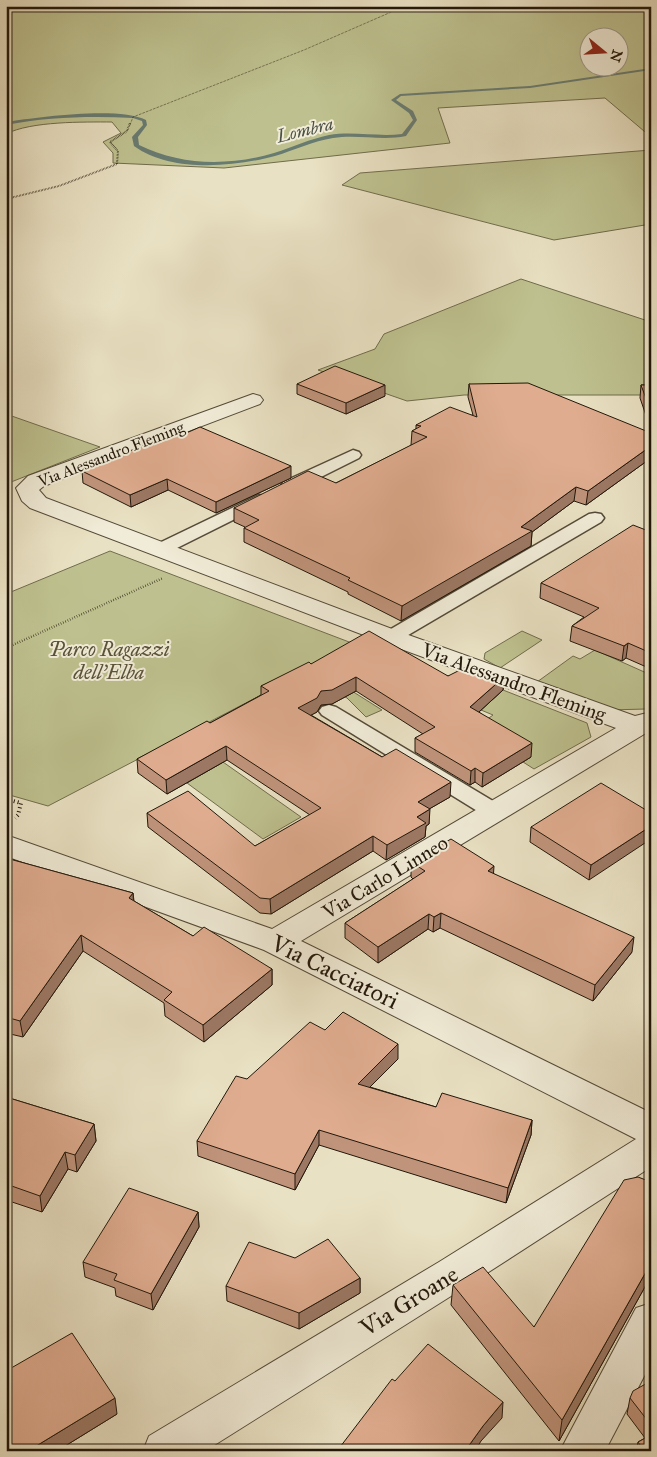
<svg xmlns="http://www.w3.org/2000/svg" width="657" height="1457" viewBox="0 0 657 1457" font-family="'IM FELL Great Primer',serif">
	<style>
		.green { fill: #bec18f; stroke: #706c4c; fill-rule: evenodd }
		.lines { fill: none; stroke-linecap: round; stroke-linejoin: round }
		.stream { fill: #687b71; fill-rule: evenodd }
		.service-casing { stroke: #544a38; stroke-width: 3 }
		.minor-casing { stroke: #544a38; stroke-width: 2 }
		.path-far3 { stroke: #22170a; stroke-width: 1; stroke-dasharray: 0.5 1; stroke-linecap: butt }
		.path-far2 { stroke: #22170a; stroke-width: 2; stroke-dasharray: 0.5 1; stroke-linecap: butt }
		.path-far1 { stroke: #22170a; stroke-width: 2.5; stroke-dasharray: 0.5 2; stroke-linecap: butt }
		.path { stroke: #22170a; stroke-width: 4; stroke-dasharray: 1 3; stroke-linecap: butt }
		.service { fill: #f1ecd8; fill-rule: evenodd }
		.minor { fill: #f1ecd8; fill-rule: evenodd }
		.wall { fill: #c0947b; stroke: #22170a }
		.shaded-wall { fill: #9c7864; stroke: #22170a }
		.building { fill: #dfac8f; stroke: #22170a }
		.labels { text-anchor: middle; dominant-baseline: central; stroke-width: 4; stroke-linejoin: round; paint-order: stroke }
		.far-street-label { font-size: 16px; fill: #22170a; stroke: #f1ecd8 }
		.far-water-label { font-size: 18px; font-style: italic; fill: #4b5146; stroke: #f1ecd8 }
		.park-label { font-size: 20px; font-style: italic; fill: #595239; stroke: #f1ecd8 }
		.street-label { font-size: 20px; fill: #22170a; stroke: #f1ecd8 }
		.near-street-label { font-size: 24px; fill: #22170a; stroke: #f1ecd8 }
	</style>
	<rect width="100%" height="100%" fill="#e9e1c3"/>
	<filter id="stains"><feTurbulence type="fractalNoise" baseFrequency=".004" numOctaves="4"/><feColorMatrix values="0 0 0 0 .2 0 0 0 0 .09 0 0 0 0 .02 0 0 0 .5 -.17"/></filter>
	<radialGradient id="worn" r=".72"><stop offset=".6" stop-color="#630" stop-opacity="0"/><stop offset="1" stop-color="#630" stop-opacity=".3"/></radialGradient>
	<g class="green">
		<path d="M6 6H651V137L605 98 438 108 450 143 224 168 113 163V153L103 142 121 133 112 122C84 122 31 121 6 134ZM590 38H620V68H590Z"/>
		<path d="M651 150V224L554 240 342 185 360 173Z"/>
		<path d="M521 279 651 322V395H464L407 401 318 370 375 349 384 334Z"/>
		<path d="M6 414 100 447 6 484Z"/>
		<path d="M110 551 357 645 48 806 6 794V594Z"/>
		<path d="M522 631 542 640 500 668 484 659 485 653Z"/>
		<path d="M595 650 651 675V706L646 709 608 710 537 682 573 656 580 659Z"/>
		<path d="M344 686 382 710 366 717 347 698 340 694Z"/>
		<path d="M503 690 587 723 591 737 534 769 523 762 531 757 478 726 493 715 481 710Z"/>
		<path d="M223 762 301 817 263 839 187 783Z"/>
	</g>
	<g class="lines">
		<path class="stream" d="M651 68V70L530 88 401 96 396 100 413 111 417 120 406 136C382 141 357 134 333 138 313 141 295 150 275 156 234 167 171 173 134 146L132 137 143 125 142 121 133 118C90 116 48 117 6 125V122C37 117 120 106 146 120L147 125 138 137 139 145C181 166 230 166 274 153 293 147 310 139 329 135 353 131 378 137 402 134L413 120 409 113 391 100 400 94 530 86Z"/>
		<g class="service-casing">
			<g id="service">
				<path d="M353 450 359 452 361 455 359 458 295 490H283L281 486 283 482Z"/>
				<path d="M259 495 265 496 268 500 265 504 167 553 161 554 155 553 152 549 155 545Z"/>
				<path d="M595 513 601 514 604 518 601 522 398 641 391 643 384 641 381 637 384 633 589 514Z"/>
				<path d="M329 705 336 707 503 807 506 812 503 817 495 819 487 817 322 715 319 711 322 707Z"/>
			</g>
		</g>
		<g class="minor-casing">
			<g id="minor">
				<path d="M253 394 260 396 263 400 260 404 44 486 39 490 46 498 400 632 635 716 651 712V730L301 941 651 1113V1167L467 1286 205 1451H143L149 1436 439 1262 636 1139 264 950 6 856V835L272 929 616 728 382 642 30 508 22 501 16 488 28 476Z"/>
				<path d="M651 1303V1363L605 1451H560L636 1308Z"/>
			</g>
		</g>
		<path class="path-far3" d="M130 125 133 117 304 50 405 6"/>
		<path class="path-far2" d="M6 199 59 186 117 164 118 151 110 142 127 131 130 123"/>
		<path class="path-far1" d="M6 648 163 578"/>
		<path class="path" d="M6 799 21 803 18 815 15 818"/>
		<use href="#service" class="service"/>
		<use href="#minor" class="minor"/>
	</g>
	<g class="wall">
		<path d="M297 384 385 396 346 414 297 394Z"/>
		<path d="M469 384 651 433V458L586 505 574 501 532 532 531 546 401 621 348 594V592L244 542V528L245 527 234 522V508L336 483 412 445H411L412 431 416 429V425L473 415 468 397Z"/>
		<path d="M641 385H651V430L640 398Z"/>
		<path d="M142 444 291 478 216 513 168 490 131 507 83 483 82 471 143 446Z"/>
		<path d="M651 532V669L626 658 622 661 570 641 572 626 584 617 540 598 541 583Z"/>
		<path d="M311 664 448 676 504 677 503 690 479 712 531 757 482 787 475 782 470 785 415 752V738L423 734 356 691 332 704 321 705 317 712 311 715 450 797 429 809V824L426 826 425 837 386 860 373 851 271 914 260 913 148 827 147 813 255 846 310 815 227 760 167 794 138 773 137 759 210 723 261 695V686Z"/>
		<path d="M651 813 589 880 530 842 531 827Z"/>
		<path d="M6 858 133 893 134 901 193 936 272 969V985L204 1042 165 1016 164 1003 83 951 23 1037 6 1033Z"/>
		<path d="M411 862 494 874 632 952 593 1001 440 928 433 932 428 929 378 963 345 938V923L413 879 411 877Z"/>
		<path d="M651 895V915L646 913 648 898Z"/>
		<path d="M325 1030 398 1059 370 1087 436 1107 532 1120 531 1135 506 1203 319 1145 295 1190 198 1156 197 1141 247 1079Z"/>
		<path d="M6 1097 94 1124 96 1141 77 1172 68 1169 42 1212 6 1200Z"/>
		<path d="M651 1182V1276L559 1441 451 1305 453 1285 534 1327Z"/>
		<path d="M198 1212 199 1227 153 1310 116 1296 115 1288 85 1277 83 1262Z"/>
		<path d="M360 1278V1293L299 1329 227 1301 226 1286Z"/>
		<path d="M6 1371 117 1414 57 1451H7L6 1449Z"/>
		<path d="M651 1381V1451H636L638 1442 645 1438 627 1414 630 1398Z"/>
	</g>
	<g class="shaded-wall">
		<path d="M385 385V396L346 414V403Z"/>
		<path d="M651 446V458L586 505 588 491Z"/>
		<path d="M291 466V478L216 513V502Z"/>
		<path d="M167 479 168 490 131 507 130 495Z"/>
		<path d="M576 487 574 501 532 532 531 546 401 621 402 606 521 527Z"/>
		<path d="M628 643 626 658 622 661 624 646Z"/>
		<path d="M356 677V691L332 704 321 705 317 712 298 722V708L321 691Z"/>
		<path d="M504 677 503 690 469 721 470 707Z"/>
		<path d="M532 743 531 757 482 787 483 773Z"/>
		<path d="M226 746 227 760 167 794 166 780Z"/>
		<path d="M475 768V782L470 785 471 771Z"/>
		<path d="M451 782 450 797 417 816 418 802Z"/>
		<path d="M430 809 429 824 426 826 425 837 386 860 387 845 417 817Z"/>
		<path d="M651 826V839L589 880 591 865Z"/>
		<path d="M373 836V851L271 914 270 899Z"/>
		<path d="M494 866 493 881 488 871Z"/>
		<path d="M133 893 134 910 129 898Z"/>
		<path d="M441 913 440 928 433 932 434 917Z"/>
		<path d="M429 914 428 929 378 963V947Z"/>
		<path d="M81 935 83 951 23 1037 20 1021Z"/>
		<path d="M634 937 632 952 593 1001 595 985Z"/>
		<path d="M272 969V985L204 1042 203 1025Z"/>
		<path d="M398 1044V1059L358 1099V1084Z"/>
		<path d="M532 1120 531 1135 506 1203 508 1188Z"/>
		<path d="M94 1124 96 1141 77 1172 75 1155Z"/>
		<path d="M319 1130V1145L295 1190V1174Z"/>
		<path d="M65 1152 68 1169 42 1212 40 1196Z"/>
		<path d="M198 1212 199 1227 153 1310 151 1294Z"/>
		<path d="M651 1263V1276L559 1441 562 1420Z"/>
		<path d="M360 1278V1293L299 1329V1313Z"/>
		<path d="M115 1398 117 1414 57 1451H28Z"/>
		<path d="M503 1402 502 1418 481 1441 475 1451H465L483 1426Z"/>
	</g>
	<g class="building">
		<path d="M335 366 385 385 346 403 297 384Z"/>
		<path d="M528 383 651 433V446L588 491 576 487 521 527 532 531 402 606 348 580 350 578 244 528 259 520 234 508 308 471 336 483 427 437 412 431 421 426 416 425 450 407 477 417 469 384Z"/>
		<path d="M641 385H651V412Z"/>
		<path d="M200 427 291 466 216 502 167 479 130 495 82 471 144 445 142 444 174 430 184 434Z"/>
		<path d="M633 525 651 532V653L628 643 624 646 572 626 599 608 541 583Z"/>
		<path d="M369 631 448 676 470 665 504 677 470 707 532 743 483 773 475 768 471 771 415 738 435 727 356 677 332 690 321 691 317 698 298 708 382 757 396 749 451 782 418 802 430 809 417 817 426 823 387 845 373 836 270 899 260 898 147 813 188 791 255 846 321 808 226 746 166 780 137 759 207 721 210 723 269 691 261 686 309 662 311 664Z"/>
		<path d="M601 783 651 813V826L591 865 531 827Z"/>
		<path d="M451 839 494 866 488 871 634 937 595 985 441 913 434 917 429 914 378 947 345 923 425 871 411 862Z"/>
		<path d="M6 858 133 893 129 898 193 936 204 927 272 969 203 1025 164 1000 172 992 81 935 20 1021 6 1017Z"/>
		<path d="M343 1012 398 1044 358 1084 436 1107 442 1093 532 1120 508 1188 319 1130 295 1174 197 1141 236 1076 247 1079 310 1022 325 1030Z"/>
		<path d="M6 1097 94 1124 75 1155 65 1152 40 1196 6 1184V1179L11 1172 6 1171Z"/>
		<path d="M638 1177 651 1182V1263L562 1420 453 1285 483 1267 534 1327 624 1180Z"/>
		<path d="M129 1188 198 1212 151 1294 114 1280 117 1274 83 1262Z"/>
		<path d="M328 1239 360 1278 299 1313 226 1286 249 1242 295 1258Z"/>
		<path d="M72 1333 115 1398 28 1451H13L6 1439V1371Z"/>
		<path d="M428 1344 503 1402 483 1426 465 1451H337L392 1379 395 1381Z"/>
		<path d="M651 1381V1425L630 1398 633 1391Z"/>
		<path d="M651 1435V1451H644L638 1442Z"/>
	</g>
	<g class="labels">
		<g class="far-street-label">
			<text transform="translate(111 454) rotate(-21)">Via Alessandro Fleming</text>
		</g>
		<g class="far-water-label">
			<text transform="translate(305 130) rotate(-14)">Lombra</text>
		</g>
		<g class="park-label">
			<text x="109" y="649">Parco Ragazzi<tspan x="109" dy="23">dell'Elba</tspan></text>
		</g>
		<g class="street-label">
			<text transform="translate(514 682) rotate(20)">Via Alessandro Fleming</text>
			<text transform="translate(385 877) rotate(-31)">Via Carlo Linneo</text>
		</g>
		<g class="near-street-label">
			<text transform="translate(335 972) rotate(26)">Via Cacciatori</text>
			<text transform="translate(409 1301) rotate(-32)">Via Groane</text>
		</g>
	</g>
	<rect width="657" height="1457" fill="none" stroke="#e9e1c3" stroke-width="25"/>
	<rect x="8" y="8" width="642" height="1442" fill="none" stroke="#22170a" stroke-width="2.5"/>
	<rect x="12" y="12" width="632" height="1432" fill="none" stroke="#22170a"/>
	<g transform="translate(604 52) rotate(108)"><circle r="24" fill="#f1ecd8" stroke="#9e9786"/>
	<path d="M0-4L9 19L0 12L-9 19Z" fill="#8f2418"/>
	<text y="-8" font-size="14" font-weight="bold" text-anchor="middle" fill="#22170a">N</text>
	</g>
	<rect width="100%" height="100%" filter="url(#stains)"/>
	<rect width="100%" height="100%" fill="url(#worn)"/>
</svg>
